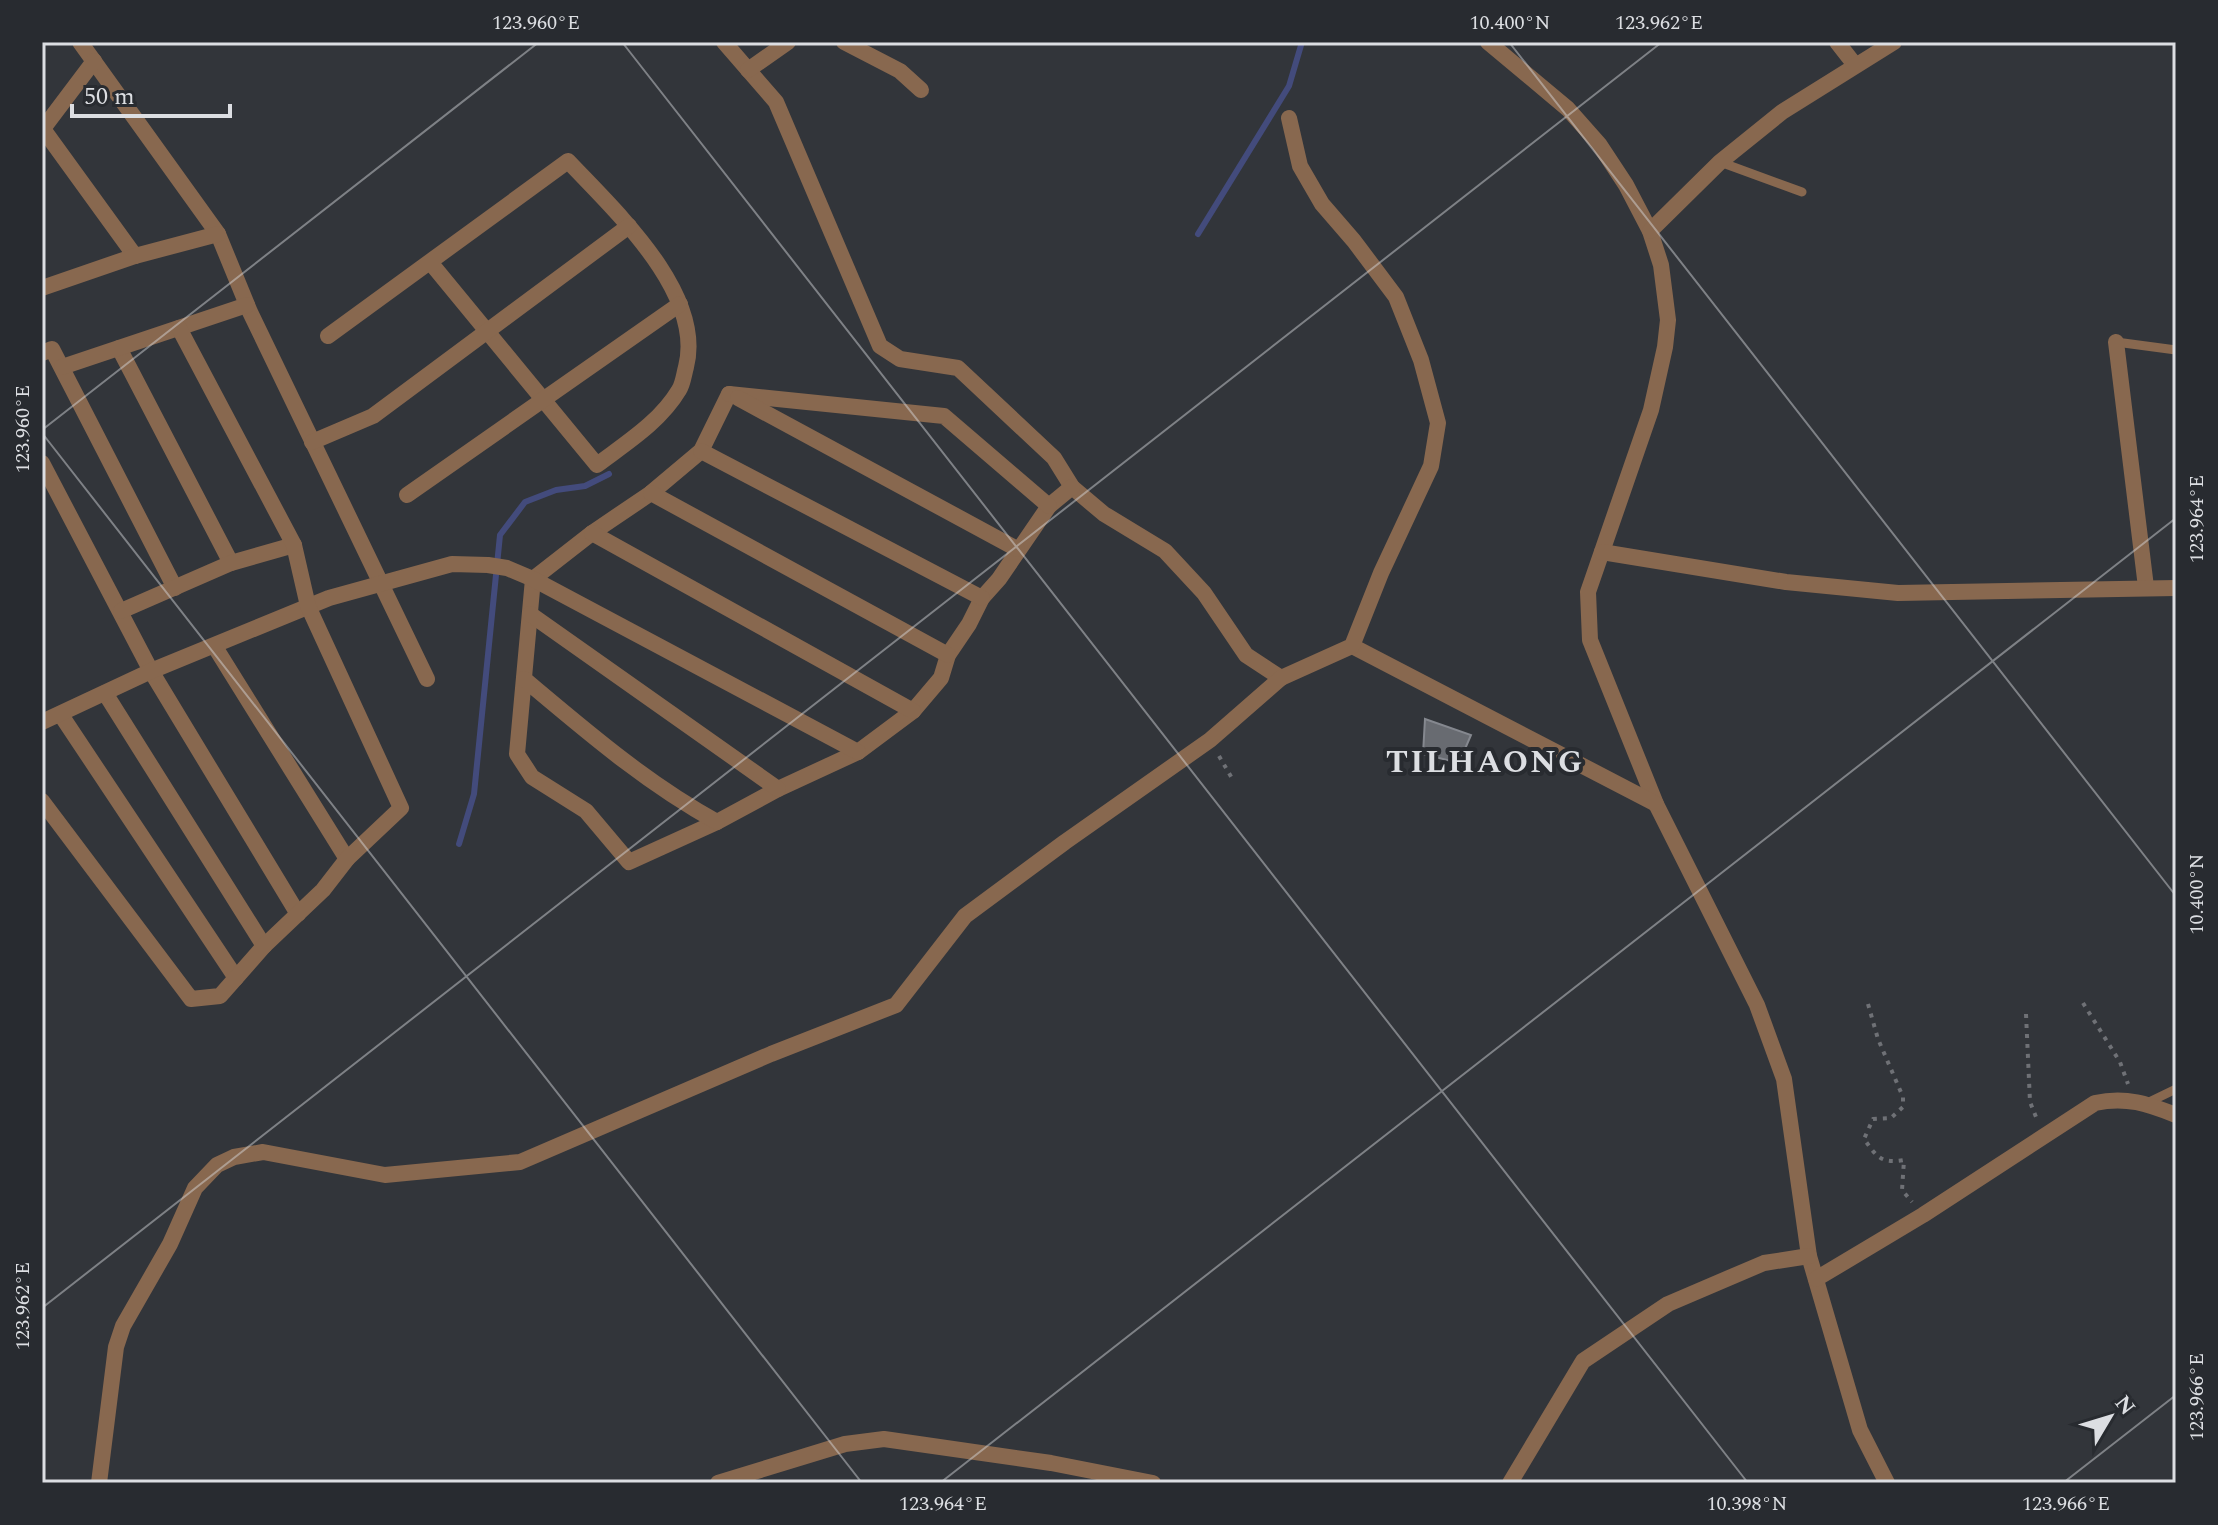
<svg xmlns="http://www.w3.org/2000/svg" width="2218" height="1525" viewBox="0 0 2218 1525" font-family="Spectral,serif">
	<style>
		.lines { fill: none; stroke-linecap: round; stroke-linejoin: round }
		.stream { stroke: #434b7c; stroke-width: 6 }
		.building { fill: #686b71; stroke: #85888f; stroke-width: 2 }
		.path { stroke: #6f7176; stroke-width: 4; stroke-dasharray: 4 6; stroke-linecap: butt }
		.service { stroke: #88684f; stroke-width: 9 }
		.minor { stroke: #88684f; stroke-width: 16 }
		.ticks { fill: none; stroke: #dcdee2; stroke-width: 2; stroke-opacity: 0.45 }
		.labels { text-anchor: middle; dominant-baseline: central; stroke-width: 8; stroke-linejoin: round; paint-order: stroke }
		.district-label { font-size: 32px; font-weight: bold; letter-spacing: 2px; fill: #dcdee2; stroke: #282b30 }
		.neatline { fill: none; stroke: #dcdee2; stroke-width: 3 }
		.ticks-label { font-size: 20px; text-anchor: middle; fill: #dcdee2 }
	</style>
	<rect width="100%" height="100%" fill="#32353a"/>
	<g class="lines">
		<g class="stream">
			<path d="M1198 234 1289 86 1302 42"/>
			<path d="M459 844 474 794 500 535 525 502 556 490 585 486 609 474"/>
		</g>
	</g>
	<path class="building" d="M1425 719 1471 735 1459 763 1423 754Z"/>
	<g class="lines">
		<g class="path">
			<path d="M1219 756 1233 780"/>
			<path d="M2083 1003 2120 1062 2128 1084"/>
			<path d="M1868 1004 1878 1039 1903 1097V1107L1891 1118 1873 1119 1864 1139C1877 1157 1881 1164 1904 1160L1902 1190 1912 1202"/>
			<path d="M2026 1014 2030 1102 2038 1122"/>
		</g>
		<g class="service">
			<path d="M1720 162 1802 192"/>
			<path d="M2116 342 2176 350"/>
			<path d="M2147 1103 2176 1089"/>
		</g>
		<g class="minor">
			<path d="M80 42 218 234 250 312 427 679"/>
			<path d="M724 42 776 102 880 346 900 359 958 368 1054 458 1072 487 1104 514 1165 551 1204 593 1246 655 1281 678"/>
			<path d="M844 42 900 71 921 90"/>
			<path d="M1488 42 1568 109 1599 144 1626 185 1650 231 1661 265 1668 320 1665 347 1651 410 1588 592 1590 640 1656 804 1757 1005 1784 1079 1809 1256 1860 1430 1887 1483"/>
			<path d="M1837 42 1855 65"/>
			<path d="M748 70 788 42"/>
			<path d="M43 129 135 256"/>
			<path d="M42 130 94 61"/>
			<path d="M1650 231 1720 162 1782 112 1894 42"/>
			<path d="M42 288 135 256 218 234"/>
			<path d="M328 336 568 161C614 210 705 293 686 367 684 374 683 384 679 390 660 422 626 443 597 465L430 262"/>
			<path d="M2116 342 2146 587"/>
			<path d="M119 348 231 563"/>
			<path d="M42 353 52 349 175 588"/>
			<path d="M62 367 247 305"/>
			<path d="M729 394 701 451 651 493 592 533 533 579 517 754 532 777 586 811 629 862 717 822 778 789 858 752 913 711 941 678 948 655 969 624 982 598 999 579 1049 506 1072 487"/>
			<path d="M729 394 944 416 1049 506"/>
			<path d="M738 398 1017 549"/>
			<path d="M312 442 373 416 629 226"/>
			<path d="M701 451 982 598"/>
			<path d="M42 463 151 671 298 914"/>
			<path d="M651 493 948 655"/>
			<path d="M407 495 680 304"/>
			<path d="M592 533 913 711"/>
			<path d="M1602 552 1786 582 1898 593 2176 588"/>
			<path d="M121 611 231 563 294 545"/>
			<path d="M530 614 778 789"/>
			<path d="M1352 646 1656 804"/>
			<path d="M215 647 347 859"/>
			<path d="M524 679C586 731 646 783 717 822"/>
			<path d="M105 693 264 946"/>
			<path d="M61 715 236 978"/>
			<path d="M42 722 151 671 329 598 452 564 488 565 507 568 533 579 858 752"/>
			<path d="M42 801 191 999 220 996 264 946 323 890 347 859 401 808 308 606 294 545 179 328"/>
			<path d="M1816 1279 1923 1215 2095 1103C2126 1096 2148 1104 2176 1115"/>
			<path d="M99 1483 116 1347 123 1326 170 1244 195 1188 217 1165 234 1157 263 1152 385 1175 520 1162 771 1054 896 1005 965 916 1065 842 1210 740 1281 678 1352 646 1381 573 1431 466 1438 423 1421 360 1396 297 1354 241 1322 204 1300 166 1289 118"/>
			<path d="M718 1483 845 1444 884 1439 1051 1463 1153 1483"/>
			<path d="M1510 1483 1583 1361 1668 1304 1764 1263 1809 1256"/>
		</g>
	</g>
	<path class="ticks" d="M622 42 1748 1483M1509 42 2176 896M42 430 539 42M42 433 862 1483M42 1308 1662 42M940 1483 2176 518M2063 1483 2176 1395"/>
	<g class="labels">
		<g class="district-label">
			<text x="1485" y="762">TILHAONG</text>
		</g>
	</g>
	<rect width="2218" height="1525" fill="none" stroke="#282b30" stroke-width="88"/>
	<g transform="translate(2110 1417) rotate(52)" stroke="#282b30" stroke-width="6" paint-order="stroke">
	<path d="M0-6L14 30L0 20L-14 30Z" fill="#dcdee2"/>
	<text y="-12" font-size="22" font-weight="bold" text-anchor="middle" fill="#dcdee2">N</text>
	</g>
	<path d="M72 104v12h158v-12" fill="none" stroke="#dcdee2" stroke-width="4"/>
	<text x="84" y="104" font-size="24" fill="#dcdee2" stroke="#282b30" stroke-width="6" paint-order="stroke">50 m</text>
	<rect x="44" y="44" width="2130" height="1437" class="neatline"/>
	<g class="ticks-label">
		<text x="536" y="29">123.960°E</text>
		<text x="1510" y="29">10.400°N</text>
		<text x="1659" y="29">123.962°E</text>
		<text transform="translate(22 429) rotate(-90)" y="7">123.960°E</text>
		<text transform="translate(2196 519) rotate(-90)" y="7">123.964°E</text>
		<text transform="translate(2196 894) rotate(-90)" y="7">10.400°N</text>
		<text transform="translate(22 1306) rotate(-90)" y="7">123.962°E</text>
		<text transform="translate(2196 1397) rotate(-90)" y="7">123.966°E</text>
		<text x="943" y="1510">123.964°E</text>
		<text x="1747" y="1510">10.398°N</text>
		<text x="2066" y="1510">123.966°E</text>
	</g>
</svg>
